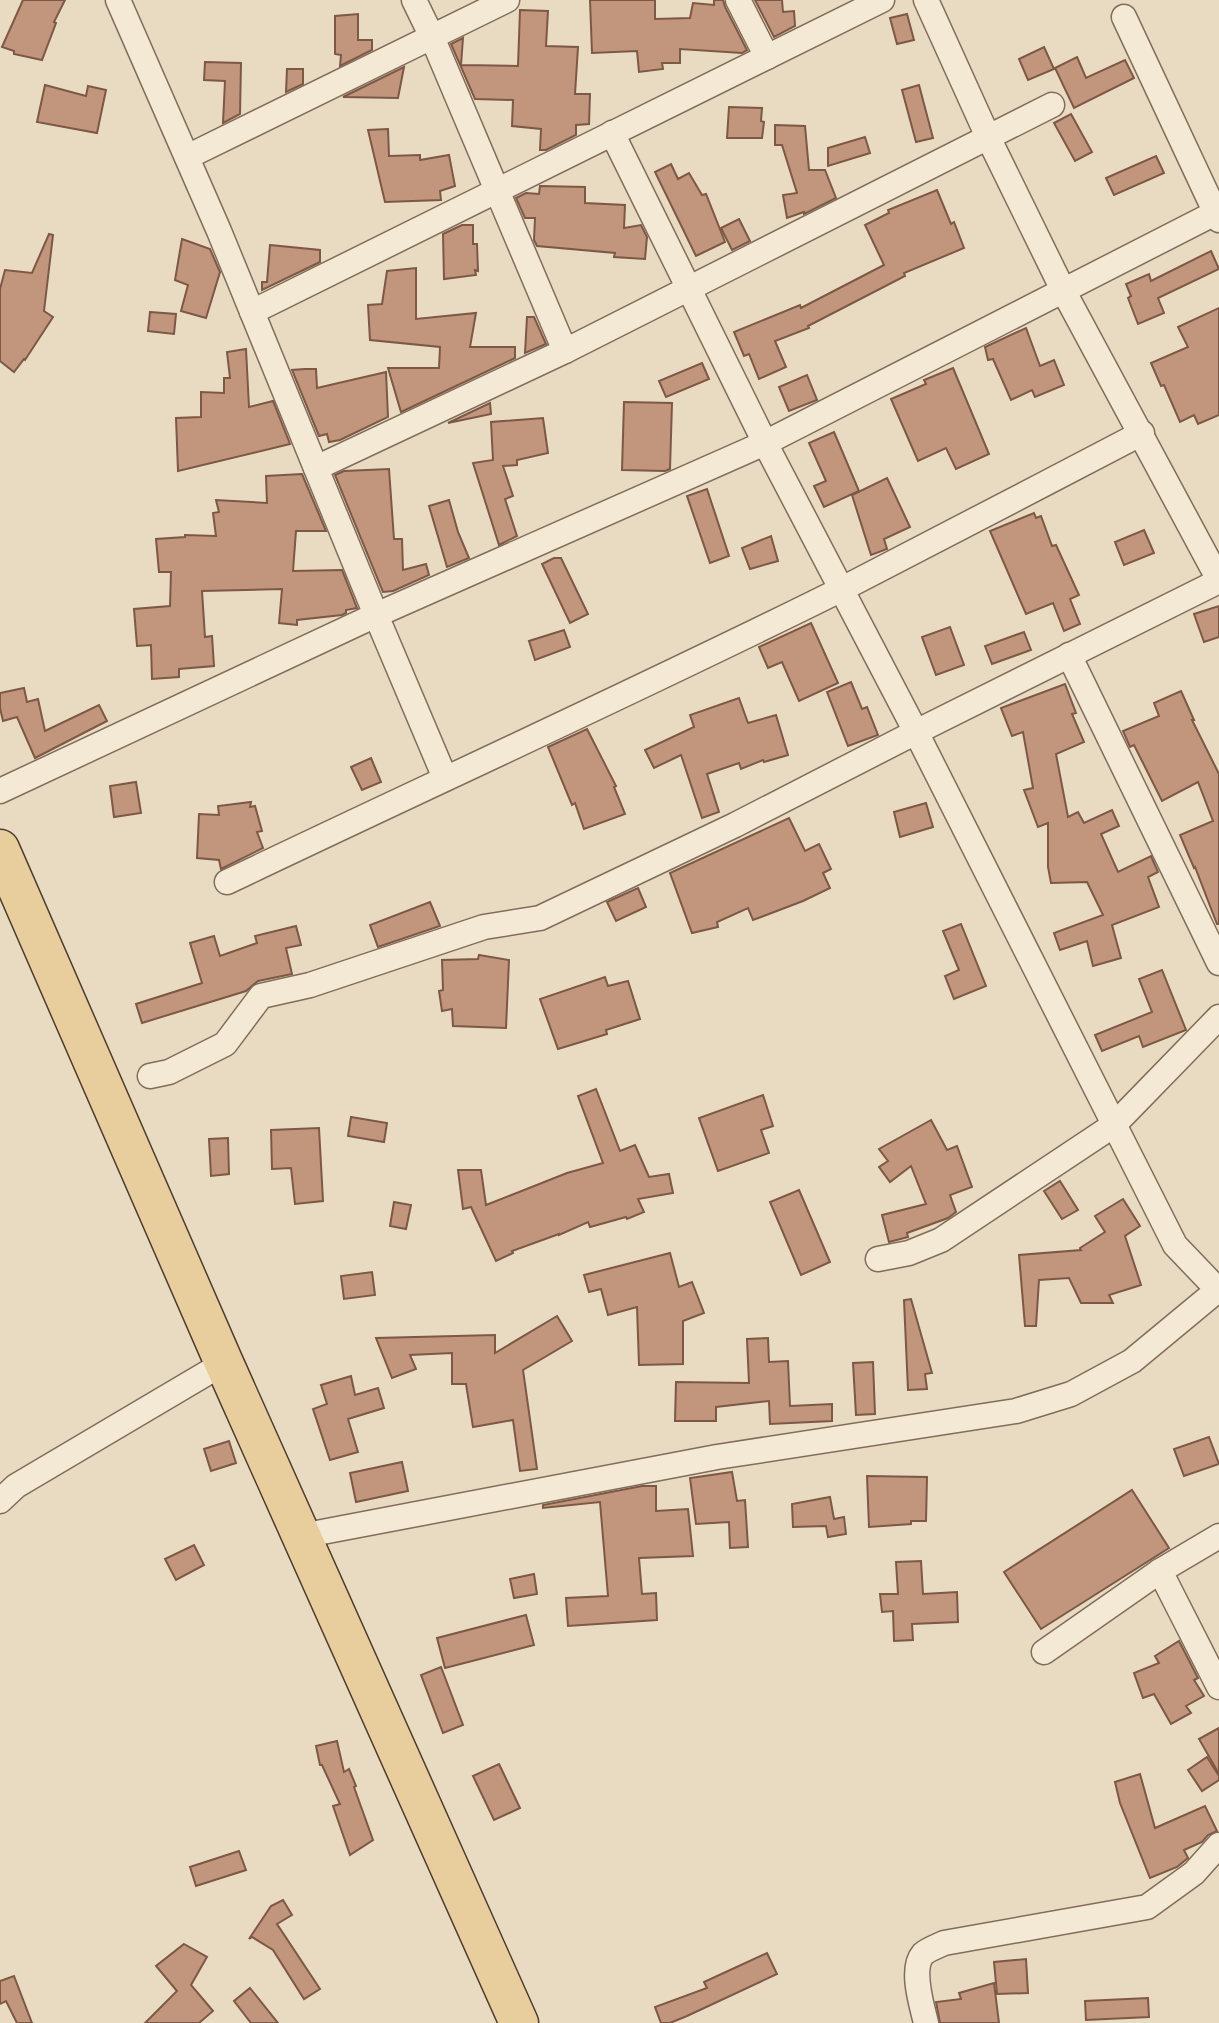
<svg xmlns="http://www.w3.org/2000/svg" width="1219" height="2023" viewBox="0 0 1219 2023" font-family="'Zilla Slab',serif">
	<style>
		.building { fill: #c2967c; stroke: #7d5844; stroke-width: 2 }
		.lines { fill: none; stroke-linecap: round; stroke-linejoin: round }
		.street-casing { stroke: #806d5b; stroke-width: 27 }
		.primary-casing { stroke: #4e3c2f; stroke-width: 41 }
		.street { stroke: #f4e9d4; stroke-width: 24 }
		.primary { stroke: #e8ce9d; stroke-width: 38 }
	</style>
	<rect width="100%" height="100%" fill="#e8dbc2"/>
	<g class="building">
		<path d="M23 0H65L54 22 56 23 42 60 14 54V51L2 47Z"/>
		<path d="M590 0H655V19L690 18 693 3 714 5V0H723L725 7 747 50 742 53 680 49V63H662L663 69 639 72 637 51 592 53Z"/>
		<path d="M755 0H782L783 12 794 11 795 26 774 37Z"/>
		<path d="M520 10 548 11 546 46 578 47 575 94H590L589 124 576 125V135L546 150H540L541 129 512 126 513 100 475 99 451 44 463 38 461 65 518 66Z"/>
		<path d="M358 14V40H372V50L340 66 341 55 335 54V16Z"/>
		<path d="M907 14 914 40 897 44 890 18Z"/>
		<path d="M1044 47 1054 69 1028 80 1019 59Z"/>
		<path d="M1077 57 1086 78 1125 60 1134 78 1074 108 1055 68Z"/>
		<path d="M205 62 241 63 240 114 223 123 225 81 204 80Z"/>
		<path d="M404 67 398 98 343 97Z"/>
		<path d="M287 69H303V84L286 92Z"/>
		<path d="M45 85 86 96 88 86 106 90 97 133 37 122Z"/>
		<path d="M919 85 933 138 916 142 902 90Z"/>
		<path d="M729 107 762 108 761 121 764 122 762 138H727Z"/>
		<path d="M1071 114 1092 152 1075 161 1054 123Z"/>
		<path d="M775 125 805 126 809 170H825L836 198 804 214V212L787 218 783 195 797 193 782 145H775Z"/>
		<path d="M388 129 389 156 420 155V160L449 155 455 186 440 191 441 200 385 202 368 130Z"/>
		<path d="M865 137 870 153 828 166V148Z"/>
		<path d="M1156 156 1164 173 1114 195 1106 178Z"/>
		<path d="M671 164 678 179 689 173 702 195 706 194 725 242 696 256 655 172Z"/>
		<path d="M540 186 585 187V203L625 205 624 228 641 225 647 237 645 259 614 257 615 253 537 246 534 240 535 218H525L516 198 526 193 539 194Z"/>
		<path d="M937 190 951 224 954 222 964 248 904 273 905 276 808 326 809 328 775 341 786 367 759 379 749 354 744 356 734 332 800 305 801 308 884 265 865 225 889 213 888 210Z"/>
		<path d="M739 219 750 241 732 250 721 228Z"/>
		<path d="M462 225H473V244H477L478 271 475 270 476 275 444 279 443 234Z"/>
		<path d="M49 234 53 235 44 311 53 317 25 360 24 359 14 372 0 361V289L5 270 32 273Z"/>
		<path d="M182 239 210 249 220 272 206 318 181 311 188 285 175 280Z"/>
		<path d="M270 245 320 250V262L262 290V282H267Z"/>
		<path d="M1211 251 1219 269 1158 298 1164 313 1138 324 1128 298 1131 296 1126 284 1149 274 1151 281Z"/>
		<path d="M416 268V319L476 313 470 347H515V358L401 412 388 368H439L440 347 370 340 368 305 382 304 387 271Z"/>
		<path d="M1219 308V415L1198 424 1194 415 1180 422 1164 385 1161 386 1151 363 1188 347 1178 327Z"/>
		<path d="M150 312 176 314 174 334 148 331Z"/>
		<path d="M527 317H534L546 344 525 353Z"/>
		<path d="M1026 328 1040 366 1054 360 1064 385 1035 397 1032 390 1011 400 993 359 988 360 985 347Z"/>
		<path d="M246 349 249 407 273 401 290 444 178 471 176 418 201 417V392L224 393V378H230L227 352Z"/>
		<path d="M702 363 709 379 666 397 659 381Z"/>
		<path d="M953 368 989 454 956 469 946 448 918 461 891 399 926 384 924 380Z"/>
		<path d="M305 369H316L317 388 386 372 388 417 340 440 329 442 327 434 319 436 292 370Z"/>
		<path d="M807 375 817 400 789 411 779 387Z"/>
		<path d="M624 402 672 403 670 469 665 471 622 470Z"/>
		<path d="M490 403 491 414 448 423Z"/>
		<path d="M543 418 548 453 517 460V465L503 466 513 496 505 499 517 536 499 545 473 463 493 460 491 422Z"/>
		<path d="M834 432 859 491 824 507 814 486 826 481 809 443Z"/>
		<path d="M389 469 394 539H402L403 570 426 564 429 575 393 591 383 592 335 475 344 471Z"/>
		<path d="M302 474 326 531H296L293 571 342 570 357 608 346 610V613L342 615 297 620V625L279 623 282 589 202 591 205 637 212 636 214 666 179 669V677L152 679 151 645 137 646 134 609 170 606 171 572H159L156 539 185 537V535L216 536 213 513 219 512 216 500 267 503 266 476Z"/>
		<path d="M887 478 910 527 884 539 887 549 871 555 852 495Z"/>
		<path d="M707 489 729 556 710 563 687 496Z"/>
		<path d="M449 500 458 532 469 558 447 567 429 506Z"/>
		<path d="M1034 513 1036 518 1041 516 1052 546 1056 545 1079 595 1070 599 1080 624 1064 631 1053 603 1026 614 990 531Z"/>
		<path d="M1144 530 1154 553 1124 565 1115 542Z"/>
		<path d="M771 536 778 561 750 569 742 548Z"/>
		<path d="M554 558H561L588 614 570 623 542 564Z"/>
		<path d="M1219 606V637L1204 642 1194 614Z"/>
		<path d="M811 623 838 683 799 701 782 662 768 668 759 647Z"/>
		<path d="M950 627 964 665 936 675 922 637Z"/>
		<path d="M564 630 570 647 535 660 529 641Z"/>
		<path d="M1024 632 1031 650 992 664 985 646Z"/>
		<path d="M851 682 862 709 867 707 878 735 848 746 827 692Z"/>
		<path d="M1065 684 1076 713 1072 714 1084 742 1056 754 1068 817 1078 812 1084 823 1112 810 1119 826 1101 834 1118 872 1151 856 1158 872 1148 877 1159 907 1112 925 1121 958 1093 966 1087 941 1060 950 1054 933 1103 915 1087 882 1051 883 1048 867V823L1038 827 1024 790 1033 788 1023 732 1012 736 1001 708Z"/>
		<path d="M24 688 27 702 38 699 45 731 99 705 107 721 35 758 17 717 3 721 0 708V693Z"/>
		<path d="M1181 691 1194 720H1192L1219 774V924H1217L1195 867 1194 868 1180 835 1213 821 1198 782 1162 801 1134 745 1130 747 1123 731 1159 716 1154 703Z"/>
		<path d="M739 698 748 723 776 715 788 755 764 762 763 760 741 769 739 763 707 774 719 812 702 818 681 755 654 768 645 750 694 727 690 715Z"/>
		<path d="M587 729 616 786 614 787 625 814 584 829 575 803 572 805 548 747Z"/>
		<path d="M371 758 381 782 362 790 351 767Z"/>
		<path d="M136 782 141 813 114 817 110 786Z"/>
		<path d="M251 802 250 807 255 806 262 831 257 832 263 848 221 869 219 860 197 858 199 814 219 815 218 806Z"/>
		<path d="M926 803 933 827 900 837 894 812Z"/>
		<path d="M789 818 805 851 819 844 831 869 823 873 830 888 803 901 753 920 748 908 717 922 718 927 692 933 670 873Z"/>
		<path d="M638 888 646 907 616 921 607 902Z"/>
		<path d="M430 902 440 926 378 947 370 925Z"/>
		<path d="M961 924 986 986 954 999 945 976 959 970 943 931Z"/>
		<path d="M296 926 301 945 286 948 292 974 258 981 246 991 142 1023 136 1004 202 983 190 943 214 936 220 956 257 943 255 936Z"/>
		<path d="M479 955 509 960 506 1028 453 1026 452 1009 442 1011 439 991 443 990 442 960 478 959Z"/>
		<path d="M1162 970 1186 1030 1143 1047 1139 1036 1102 1051 1095 1035 1152 1012 1139 979Z"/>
		<path d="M605 977 608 986 628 981 640 1019 606 1030 607 1034 558 1049 540 999Z"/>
		<path d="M596 1089 620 1151 635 1145 649 1177 669 1174 673 1193 638 1199 644 1212 627 1219 626 1217 590 1227 588 1222 559 1235V1234L512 1251 513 1253 496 1261 471 1207 463 1209 458 1170H481L486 1205 567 1173 603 1163 578 1096Z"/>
		<path d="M763 1095 773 1126 761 1130 769 1153 718 1171 699 1118Z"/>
		<path d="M351 1117 387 1123 384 1142 348 1136Z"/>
		<path d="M931 1120 947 1150 957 1146 972 1187 950 1195 956 1212 948 1218 907 1233 908 1237 889 1242 882 1215 926 1204 911 1166 890 1182 879 1167 888 1161 879 1149Z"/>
		<path d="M319 1128 323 1201 295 1204 291 1168 272 1169 271 1130Z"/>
		<path d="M228 1138 229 1174 211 1176 209 1139Z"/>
		<path d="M1060 1181 1078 1210 1062 1219 1044 1191Z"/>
		<path d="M799 1190 830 1262 801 1275 770 1202Z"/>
		<path d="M1123 1199 1140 1226 1125 1236 1141 1285 1109 1295 1113 1303H1081L1069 1278 1039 1280 1036 1326H1025L1019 1255 1081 1250 1080 1248 1105 1232 1095 1216Z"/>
		<path d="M394 1202 411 1205 406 1229 390 1226Z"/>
		<path d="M670 1253 679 1287 692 1282 704 1313 683 1321V1364L639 1365 637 1307 608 1315 601 1289 589 1292 584 1275Z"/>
		<path d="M372 1272 375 1295 344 1299 341 1276Z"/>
		<path d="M911 1299 932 1373 925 1374 927 1389 908 1390 904 1300Z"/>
		<path d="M557 1316 572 1341 523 1370 537 1469 520 1471 513 1420 473 1427 466 1384H452V1353L410 1355 416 1369 392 1378 376 1338 495 1335V1353Z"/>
		<path d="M768 1338 769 1362 788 1361 790 1406 832 1404V1421L770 1424 769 1401 716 1407V1421H675L676 1382 749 1383 747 1339Z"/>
		<path d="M873 1362 875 1414 856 1415 853 1363Z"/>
		<path d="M351 1376 355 1395 378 1388 384 1408 348 1419 358 1452 330 1460 313 1409 327 1404 321 1385Z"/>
		<path d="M1209 1437 1219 1464 1184 1476 1174 1449Z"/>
		<path d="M229 1441 236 1463 211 1471 204 1449Z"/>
		<path d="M402 1462 408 1491 356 1502 350 1473Z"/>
		<path d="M732 1472 737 1501 745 1500 748 1547 730 1548 729 1522 696 1524 690 1478Z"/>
		<path d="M867 1476 927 1477 926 1521H911V1524L869 1527Z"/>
		<path d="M642 1486H656V1511L688 1509 693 1556 639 1558 642 1594 656 1593 657 1620 568 1626 566 1598 608 1596 600 1502 543 1508V1505Z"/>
		<path d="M1132 1490 1169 1548 1041 1629 1004 1572Z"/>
		<path d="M830 1497 834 1519 844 1517 846 1534 828 1537 826 1526 793 1527 792 1504Z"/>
		<path d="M194 1545 204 1565 176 1580 165 1559Z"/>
		<path d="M921 1561 923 1594 957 1592 958 1622 912 1624 913 1640 894 1641 893 1611 882 1612 880 1594H898L896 1562Z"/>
		<path d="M534 1574 537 1594 514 1598 510 1579Z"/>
		<path d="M526 1615 534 1645 445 1668 437 1638Z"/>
		<path d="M1179 1641 1198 1678 1194 1680 1204 1696 1186 1706 1191 1713 1171 1724 1154 1694 1143 1698 1134 1673 1159 1663 1155 1656Z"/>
		<path d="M441 1667 463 1725 443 1733 421 1675Z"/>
		<path d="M1219 1728V1774L1199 1739Z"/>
		<path d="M337 1741 344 1772 349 1769 356 1786 354 1787 373 1840 350 1855 333 1806 340 1804 322 1765H320L316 1746Z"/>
		<path d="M1207 1757 1219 1776V1780L1202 1791 1188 1770Z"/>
		<path d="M499 1764 520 1808 494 1820 473 1776Z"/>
		<path d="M1140 1774 1155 1828 1205 1806 1217 1831 1208 1835 1202 1842 1184 1850 1188 1858 1177 1867 1150 1878 1120 1803 1115 1782Z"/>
		<path d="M239 1851 246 1870 196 1886 190 1867Z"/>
		<path d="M283 1900 292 1915 277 1924 320 1989 304 1999 273 1950 252 1937 249 1939 271 1906Z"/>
		<path d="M184 1944 207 1957 191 1985 213 2011 199 2023H145L177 1991 156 1966Z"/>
		<path d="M767 1953 777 1974 687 2016 670 2023H661L655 2007 707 1988 704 1982Z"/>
		<path d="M1026 1959 1028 1993 997 1994 994 1962Z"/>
		<path d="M14 1976 32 2023H17L6 2001 0 2004V1981Z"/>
		<path d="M994 1983 999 2023H940L936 2002 961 1999 959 1993Z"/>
		<path d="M250 1988 278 2023H251L234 2001Z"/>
		<path d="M1148 1998 1149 2017 1086 2020 1085 2001Z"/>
	</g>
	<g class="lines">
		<g class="street-casing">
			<g id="street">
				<path d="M118 0 219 231 376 615 445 778"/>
				<path d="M414 0 432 37 565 351"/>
				<path d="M738 0 767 57"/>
				<path d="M926 0 988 137 1063 290 1219 580"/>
				<path d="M1124 17 1219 220"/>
				<path d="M612 133 765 443 916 732 1175 1245 1219 1291"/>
				<path d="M187 157 507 0"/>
				<path d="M252 312 882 0"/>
				<path d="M316 468 565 351 1052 105"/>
				<path d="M1069 655 1219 963"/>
				<path d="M0 791 376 615 765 443 1219 211"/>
				<path d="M227 882C432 784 639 690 842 589 942 538 1042 485 1142 433"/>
				<path d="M150 1076 169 1072 225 1044 261 996 310 985 484 927 540 918 735 825 916 732 1219 581"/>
				<path d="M878 1259 909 1253 941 1240 1114 1125 1219 1017"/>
				<path d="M0 1501 16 1486 224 1363"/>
				<path d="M301 1536 717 1457 1016 1411 1071 1394 1132 1361 1219 1289"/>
				<path d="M1160 1571 1219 1687"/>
				<path d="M1044 1652 1160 1571 1219 1536"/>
				<path d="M926 2023C922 2006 910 1969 923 1954 927 1950 938 1946 944 1943L1147 1907 1194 1873 1219 1845"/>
			</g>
		</g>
		<g class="primary-casing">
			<path id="primary" d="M0 849 224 1363 519 2023"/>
		</g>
		<use href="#street" class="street"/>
		<use href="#primary" class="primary"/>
	</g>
</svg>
